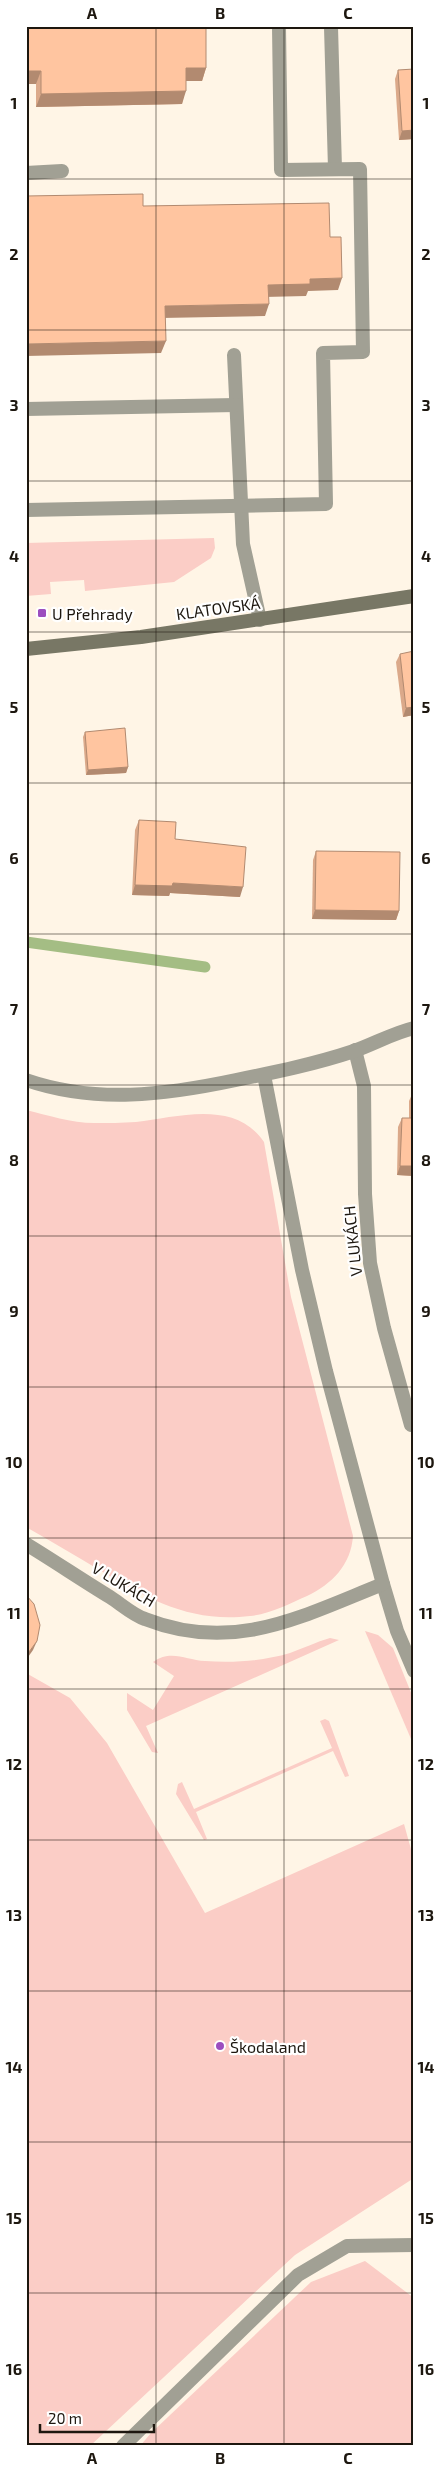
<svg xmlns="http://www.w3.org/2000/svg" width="440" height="2472" viewBox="0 0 440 2472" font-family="'Exo 2',sans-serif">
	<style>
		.green { fill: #fbcdc6 }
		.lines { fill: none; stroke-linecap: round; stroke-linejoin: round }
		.stream { stroke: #a4bd84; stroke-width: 11 }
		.service { stroke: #a1a094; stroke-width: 14 }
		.minor { stroke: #a1a094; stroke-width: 14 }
		.secondary { stroke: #787765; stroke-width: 14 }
		.wall { fill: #dba98a }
		.shaded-wall { fill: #b28a70 }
		.building { fill: #ffc5a0; stroke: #b28a70 }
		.grid { fill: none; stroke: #1d170f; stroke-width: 1; stroke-opacity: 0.55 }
		.poi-dot { fill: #9c4ebf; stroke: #fff; stroke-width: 2 }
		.labels { text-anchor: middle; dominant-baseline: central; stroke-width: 4.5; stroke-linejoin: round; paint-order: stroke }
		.street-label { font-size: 16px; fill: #1d170f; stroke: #fff }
		.poi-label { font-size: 16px; fill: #1d170f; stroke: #fff; text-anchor: start }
		.neatline { fill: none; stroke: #1d170f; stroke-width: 2 }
		.grid-label { font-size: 16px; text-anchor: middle; font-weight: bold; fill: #1d170f }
	</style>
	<rect width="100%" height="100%" fill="#fff5e6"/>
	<g class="green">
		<path d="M214 538 215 548 211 558 174 582 85 591 84 580 50 582 51 594 26 596V543Z"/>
		<path d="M26 1110C47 1115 72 1123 94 1123 108 1123 122 1123 136 1122 178 1117 235 1099 264 1142L291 1297 353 1536C351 1565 332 1584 307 1596 289 1604 270 1614 250 1616 191 1623 150 1600 101 1571 76 1556 51 1541 26 1527Z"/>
		<path d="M365 1631 378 1635 393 1648 414 1700V1746Z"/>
		<path d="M330 1638 339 1640 146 1726 158 1753 152 1752 127 1710V1693L153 1710 174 1676 153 1662C171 1649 186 1660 205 1661 234 1663 263 1661 290 1653 304 1648 316 1642 330 1638Z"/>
		<path d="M26 1673 70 1698 107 1743 205 1913 404 1824 414 1860V2178L295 2255 90 2446H26Z"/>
		<path d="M325 1719 329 1721 349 1776 345 1777 333 1751 196 1812 207 1839 204 1840 176 1794 178 1784 182 1782 194 1809 332 1748 320 1721Z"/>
		<path d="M365 2261 414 2298V2446H140L151 2433 311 2282Z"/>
	</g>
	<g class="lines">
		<path class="stream" d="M26 942 205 967"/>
		<g class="service">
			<path d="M331 27 335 169"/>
			<path d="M26 173 62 171"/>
			<path d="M234 355 243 544 260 620"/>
			<path d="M26 409 236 405"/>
			<path d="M26 510 326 504 323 353 363 352 360 169 281 170 279 27"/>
			<path d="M123 2446 298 2275 347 2246 414 2245"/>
		</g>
		<g class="minor">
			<path d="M355 1050 364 1086 365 1194 370 1263 384 1328 411 1425"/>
			<path d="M264 1075 302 1270 326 1371 383 1584 397 1631 414 1671"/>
			<path d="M26 1080C96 1104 165 1095 236 1080 276 1072 315 1064 354 1051 374 1044 393 1033 414 1028"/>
			<path d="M26 1544C54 1561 82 1580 110 1597 121 1604 133 1615 145 1619 234 1654 302 1616 383 1584"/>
		</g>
		<path class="secondary" d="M26 649 141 637 414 596"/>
	</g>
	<g class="wall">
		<path d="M26 26 206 68 202 81H186L182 104 36 107V84H26Z"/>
		<path d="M398 70 414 139 399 140 395 79Z"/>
		<path d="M400 654 414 715 403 717 396 662Z"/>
		<path d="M85 732 128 767 126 773 86 775 83 737Z"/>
		<path d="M139 820 175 839 240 897 170 893 169 896 132 895 135 830Z"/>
		<path d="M316 851 399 911 396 920 312 919 313 860Z"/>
		<path d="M413 1092H414V1176L397 1175 398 1127 402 1118H409V1101Z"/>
	</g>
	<g class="shaded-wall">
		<path d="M186 68H206L202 81H181Z"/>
		<path d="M26 71H41L36 84H26Z"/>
		<path d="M186 91 182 104 36 107 41 94Z"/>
		<path d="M414 130V139L399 140 402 131Z"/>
		<path d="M342 278 338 290 308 291 306 296 264 297 268 285 310 279Z"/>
		<path d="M269 304 265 316 161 318 165 306Z"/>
		<path d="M166 341 161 353 26 356V344Z"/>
		<path d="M414 707V715L403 717 406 708Z"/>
		<path d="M128 767 126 773 86 775 88 770Z"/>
		<path d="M173 883 243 887 240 897 170 893 169 896 132 895 135 885Z"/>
		<path d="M315 910 399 911 396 920 312 919Z"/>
		<path d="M400 1166H414V1176L397 1175Z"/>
		<path d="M37 1641 33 1650 26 1660V1656Z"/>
	</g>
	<g class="building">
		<path d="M26 26H206V68H186V91L41 94V71H26Z"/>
		<path d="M414 69V130L402 131 398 70Z"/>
		<path d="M143 194V206L329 203 330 237H341L342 278 310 279V284L268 285 269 304 165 306 166 341 26 344V196Z"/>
		<path d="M414 651V707L406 708 400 654Z"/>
		<path d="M125 728 128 767 88 770 85 732Z"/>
		<path d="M139 820 176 822 175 839 246 847 243 887 173 883 172 886 135 885Z"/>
		<path d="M316 851 400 852 399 911 315 910Z"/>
		<path d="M413 1092H414V1166H400L402 1118H412Z"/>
		<path d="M26 1595 34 1604 40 1625 37 1641 26 1656Z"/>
	</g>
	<path class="grid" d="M156 26V2446M284 26V2446M26 179H414M26 330H414M26 481H414M26 632H414M26 783H414M26 934H414M26 1085H414M26 1236H414M26 1387H414M26 1538H414M26 1689H414M26 1840H414M26 1991H414M26 2142H414M26 2293H414"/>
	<g class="poi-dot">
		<rect x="37" y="608" width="10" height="10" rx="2.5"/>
		<circle cx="220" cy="2046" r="5"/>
	</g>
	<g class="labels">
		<g class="street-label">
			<text transform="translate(218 608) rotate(-8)">KLATOVSKÁ</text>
			<text transform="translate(352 1241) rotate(-96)">V LUKÁCH</text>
			<text transform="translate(124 1584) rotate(31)">V LUKÁCH</text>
		</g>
		<g class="poi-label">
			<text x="52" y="613">U Přehrady</text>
			<text x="230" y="2046">Škodaland</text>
		</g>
	</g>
	<rect width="440" height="2472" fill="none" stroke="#ffffff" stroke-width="55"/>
	<path d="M40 2424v8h114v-8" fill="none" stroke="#1d170f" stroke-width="2.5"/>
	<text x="48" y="2424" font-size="15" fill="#1d170f" stroke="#ffffff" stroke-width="4" paint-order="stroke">20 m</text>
	<rect x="28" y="28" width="384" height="2416" class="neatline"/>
	<g class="grid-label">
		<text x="92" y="19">A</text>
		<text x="220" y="19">B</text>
		<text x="348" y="19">C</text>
		<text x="14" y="109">1</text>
		<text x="426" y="109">1</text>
		<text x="14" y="260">2</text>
		<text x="426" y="260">2</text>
		<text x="14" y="411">3</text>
		<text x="426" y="411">3</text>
		<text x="14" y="562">4</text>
		<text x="426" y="562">4</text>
		<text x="14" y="713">5</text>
		<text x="426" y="713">5</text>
		<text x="14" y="864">6</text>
		<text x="426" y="864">6</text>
		<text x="14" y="1015">7</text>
		<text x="426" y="1015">7</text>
		<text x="14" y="1166">8</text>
		<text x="426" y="1166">8</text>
		<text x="14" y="1317">9</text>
		<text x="426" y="1317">9</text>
		<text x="14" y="1468">10</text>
		<text x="426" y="1468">10</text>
		<text x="14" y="1619">11</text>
		<text x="426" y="1619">11</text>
		<text x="14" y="1770">12</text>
		<text x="426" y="1770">12</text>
		<text x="14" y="1921">13</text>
		<text x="426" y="1921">13</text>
		<text x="14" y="2073">14</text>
		<text x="426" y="2073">14</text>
		<text x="14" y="2224">15</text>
		<text x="426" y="2224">15</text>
		<text x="14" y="2375">16</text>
		<text x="426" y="2375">16</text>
		<text x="92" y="2464">A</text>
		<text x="220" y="2464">B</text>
		<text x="348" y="2464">C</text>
	</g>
</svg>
